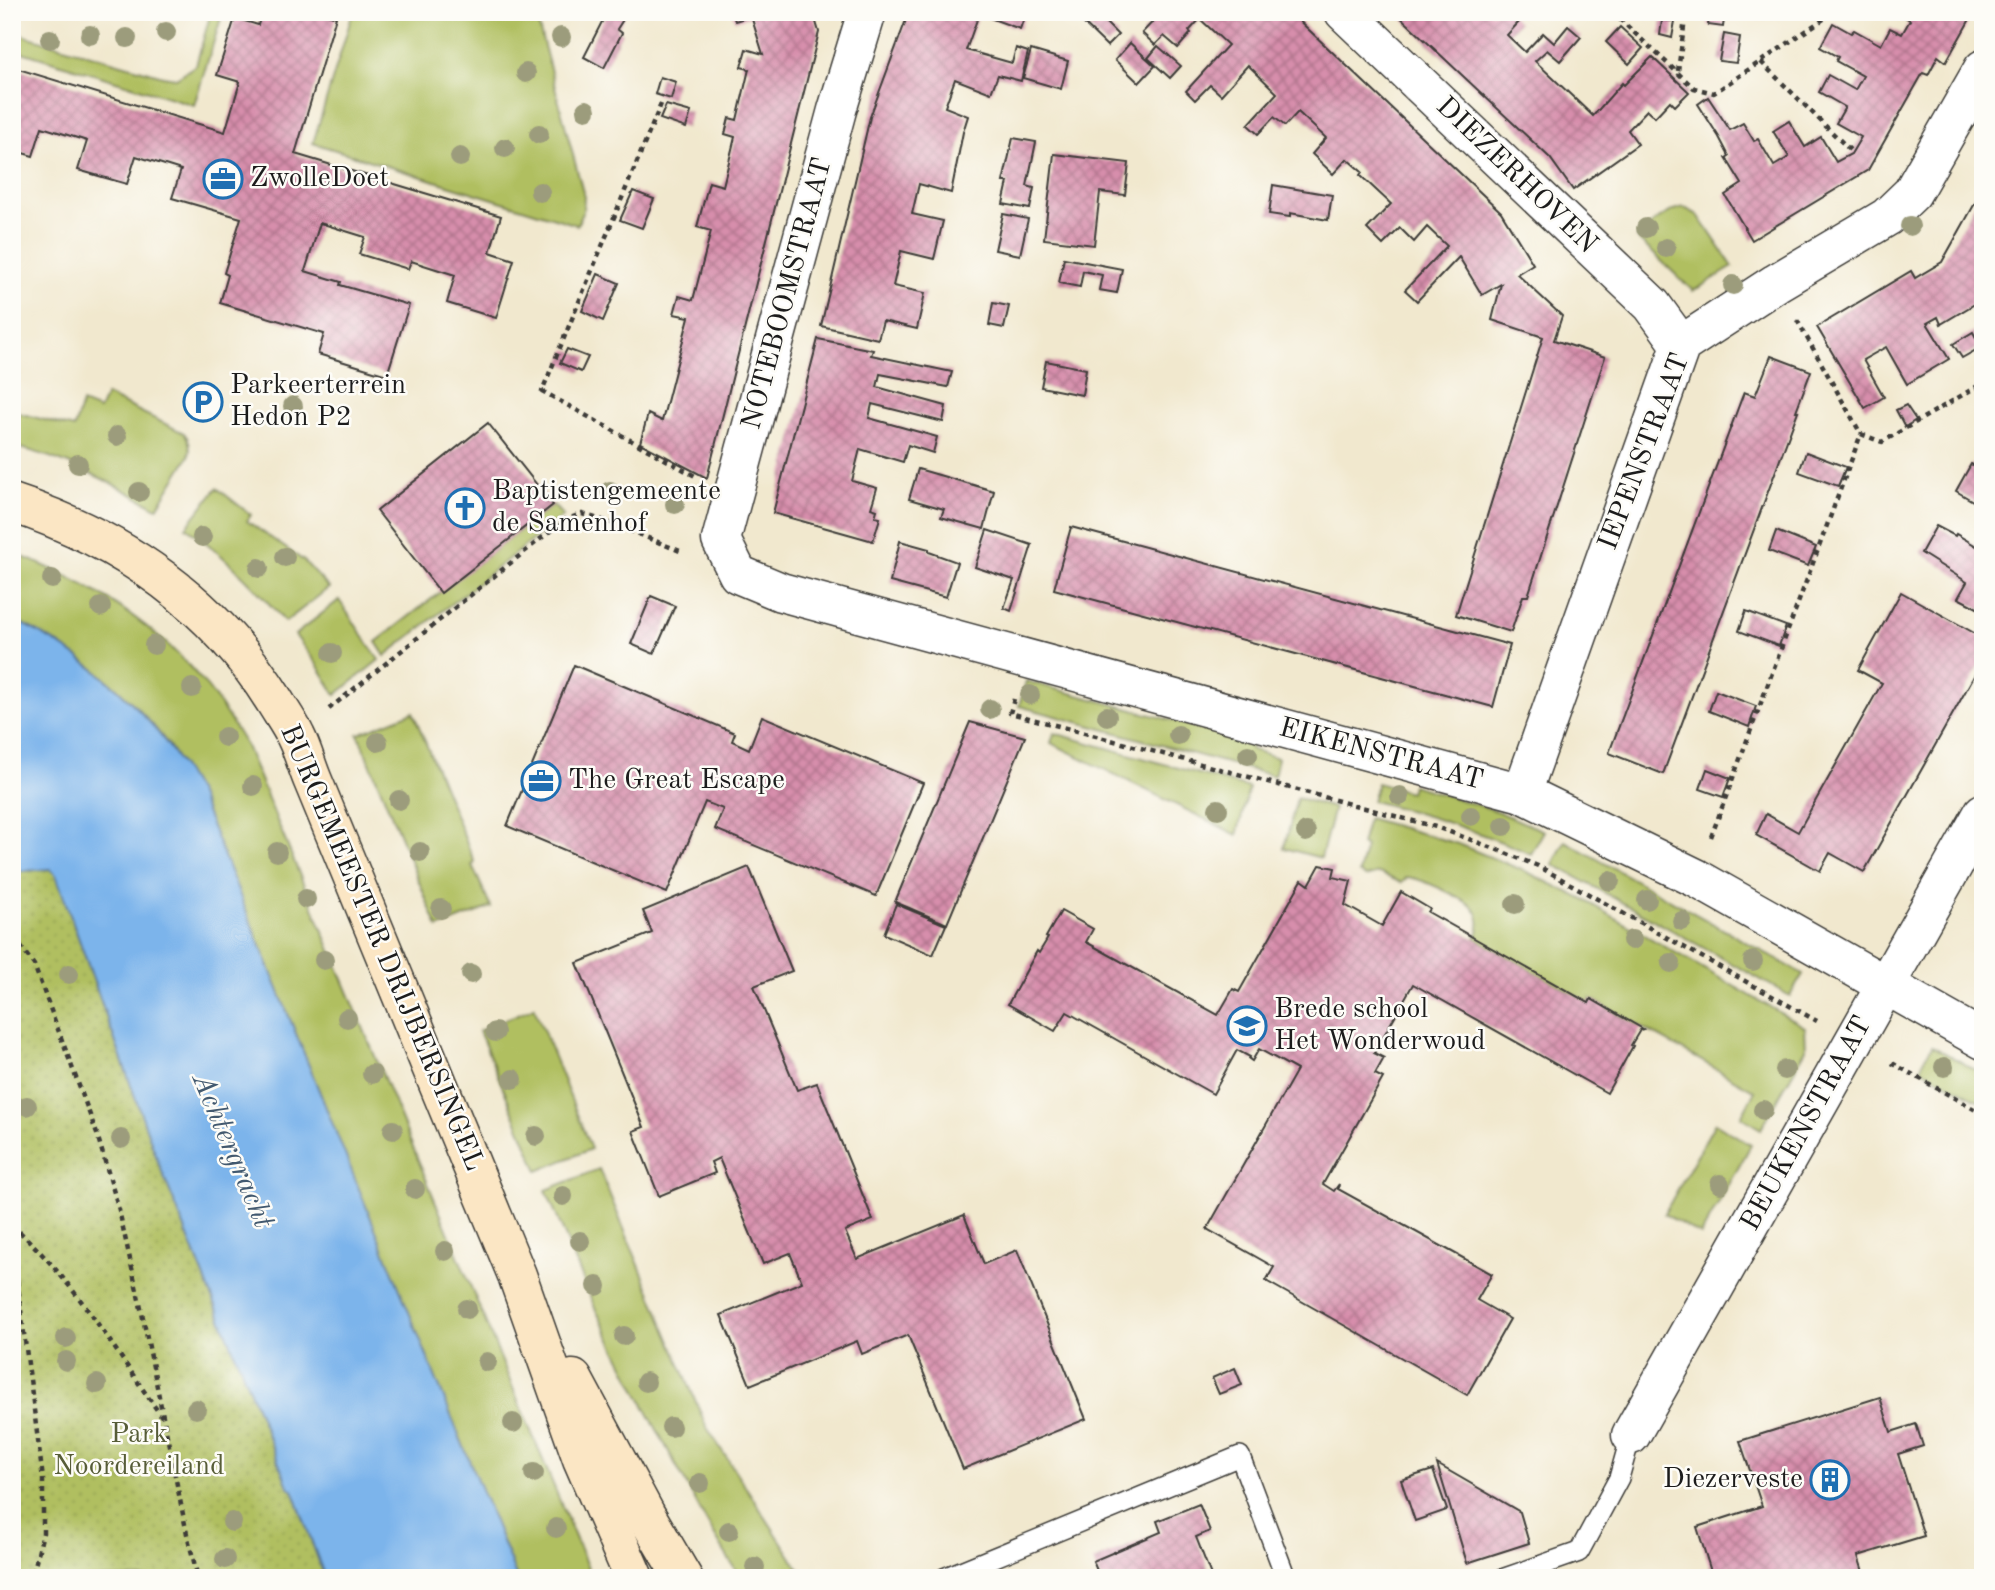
<svg xmlns="http://www.w3.org/2000/svg" width="1995" height="1590" viewBox="0 0 1995 1590" font-family="'Old Standard TT',serif">
	<style>
		.green { fill: #b0bf61; stroke: #666e3e; stroke-width: 2 }
		.park { fill: url(#park-dots); stroke: #666e3e; stroke-width: 2 }
		.water { fill: #7bb4eb; stroke: #4c6884; stroke-width: 2 }
		.building { fill: url(#building-cross-hatch) }
		.lines { fill: none; stroke-linecap: round; stroke-linejoin: round }
		.lane-casing { stroke: #3c3b37; stroke-width: 22 }
		.street-casing { stroke: #3c3b37; stroke-width: 41 }
		.secondary-casing { stroke: #3c3b37; stroke-width: 41 }
		.path { stroke: #3c3b37; stroke-width: 4.5; stroke-dasharray: 5 5; stroke-linecap: butt }
		.lane { stroke: #fff; stroke-width: 19 }
		.street { stroke: #fff; stroke-width: 38 }
		.secondary { stroke: #fbe6c4; stroke-width: 38 }
		.tree { fill: #9c9c7c }
		.labels { text-anchor: middle; dominant-baseline: central; stroke-width: 5; stroke-linejoin: round; paint-order: stroke }
		.street-label { font-size: 28px; fill: #1c1c1c; stroke: #fdfcf7 }
		.poi-label { font-size: 28px; fill: #1c1c1c; stroke: #fdfcf7; text-anchor: start }
		.park-label { font-size: 28px; fill: #575d38; stroke: #fdfcf7 }
		.water-label { font-size: 30px; font-style: italic; fill: #42596f; stroke: #fdfcf7 }
	</style>
	<defs>
		<pattern id="park-dots" width="8" height="8" patternUnits="userSpaceOnUse" patternTransform="scale(1.75)"><rect width="8" height="8" fill="#b0bf61"/><path d="M2 2h.1M6 6h.1" fill="none" stroke="#97a454" stroke-width="1.8" stroke-linecap="round"/></pattern>
		<pattern id="building-cross-hatch" width="8" height="8" patternUnits="userSpaceOnUse" patternTransform="scale(1.75)"><rect width="8" height="8" fill="#d78eac"/><path d="M0 0l8 8M0 8l8-8" fill="none" stroke="#ae738b"/></pattern>
	</defs>
	<rect width="100%" height="100%" fill="#fdfcf7"/>
	<filter id="ink" filterUnits="userSpaceOnUse"><feTurbulence type="fractalNoise" baseFrequency=".0143" numOctaves="2"/><feDisplacementMap in="SourceGraphic" scale="14" xChannelSelector="R" yChannelSelector="G"/><feConvolveMatrix kernelMatrix="1 2 1 2 8 2 1 2 1" color-interpolation-filters="sRGB"/></filter>
	<filter id="wash" filterUnits="userSpaceOnUse"><feTurbulence type="fractalNoise" baseFrequency=".00686" numOctaves="4" result="noise"/><feDisplacementMap in="SourceGraphic" scale="28" xChannelSelector="R" yChannelSelector="G"/><feGaussianBlur stdDeviation="1.57" result="paint"/><feColorMatrix in="noise" values="0 0 0 0 0 0 0 0 0 0 0 0 0 0 0 0 0 1.4 0 .05"/><feComposite in="paint" operator="in"/></filter>
	<g filter="url(#wash)">
		<rect width="100%" height="100%" fill="#f1e8ce"/>
		<g class="green">
			<path d="M211 12H223L194 105 12 49V32L163 76 176 78 196 65Z"/>
			<path d="M353 12H535L584 196 583 212 577 225 313 143Z"/>
			<path d="M1683 207 1698 215 1733 267 1693 291 1637 238C1651 224 1663 213 1683 207Z"/>
			<path d="M106 395 184 433C190 440 191 448 189 456L157 508C111 482 64 458 12 446V411L74 428 82 403 99 410Z"/>
			<path d="M217 488 251 515 247 521 304 561 329 588 285 622C255 586 224 555 186 527Z"/>
			<path d="M553 505 563 516 385 656 376 642Z"/>
			<path d="M12 553C89 581 157 624 208 688 222 706 234 726 246 746L592 1578H517L199 795C189 778 179 761 168 744 129 692 72 646 12 619Z"/>
			<path d="M339 600 379 660 336 695 318 666 295 635Z"/>
			<path d="M1026 681 1252 742 1250 749 1278 758 1274 776 1019 706Z"/>
			<path d="M413 712 475 863 472 865 491 907 438 928 358 734Z"/>
			<path d="M1054 733 1249 788 1237 835 1051 743Z"/>
			<path d="M1377 783 1410 792 1412 785 1494 810 1544 831 1531 854C1479 832 1427 814 1372 801Z"/>
			<path d="M1297 798 1334 808 1321 858 1284 848Z"/>
			<path d="M1368 818 1458 844 1527 872 1582 899 1805 1027 1806 1049 1761 1129 1741 1117 1755 1091 1591 999 1589 1003 1475 938C1480 931 1481 919 1476 911 1470 900 1420 878 1407 877L1402 883 1379 873 1365 877 1359 873 1366 846 1361 845Z"/>
			<path d="M1565 841 1803 974 1790 996 1553 864Z"/>
			<path d="M534 1007 591 1149 538 1171 479 1031Z"/>
			<path d="M1932 1046 1983 1074V1103L1920 1068Z"/>
			<path d="M1715 1123 1751 1145 1701 1235 1664 1214Z"/>
			<path d="M599 1169 706 1426 805 1578H740L705 1519 648 1413 595 1308 546 1190Z"/>
		</g>
		<path class="park" d="M41 869H50L56 875 159 1164 288 1486 293 1490 325 1578H12V872Z"/>
		<path class="water" d="M12 619C72 646 129 692 167 744 179 760 189 778 199 795L517 1578H325L293 1490 288 1486 159 1164 56 875 50 869 12 872Z"/>
		<g id="blocks">
			<g class="building">
				<path d="M262 12H322L336 17 295 154 501 216 490 252 514 260 496 318 447 303 455 275 411 261 408 269 359 254 365 237 320 223 305 271 341 282 340 285 409 305 387 375 318 354 324 334 220 303 228 275 224 273 241 218 172 198 181 170 136 156 127 184 78 170 87 141 42 127 33 156 12 150V67L225 132 240 82 217 75 235 18 258 25Z"/>
				<path d="M607 12H622L624 18 617 29 622 33 604 68 584 57Z"/>
				<path d="M732 12H813L819 32 707 478 640 443 648 414 662 421 689 317 674 314 679 296 693 300 711 231 697 227 709 182 723 186 735 137 725 134 729 118 737 120 749 69 741 67 746 49 763 54 751 16 735 21Z"/>
				<path d="M909 12H1041L1038 19 1025 15 1020 29 979 14 966 50 1012 63 1016 48 1028 52 1021 81 998 75 991 93 955 79 945 107 968 116 963 132 951 193 919 184 912 214 943 221 934 259 901 251 893 286 925 293 917 329 883 321 878 339 821 326 870 117Z"/>
				<path d="M1080 12H1095L1118 35 1107 46 1076 16Z"/>
				<path d="M1162 12H1290L1501 212 1533 264 1517 274 1562 316 1554 340 1605 357 1528 596H1523L1511 632 1456 615 1543 337 1492 320 1501 284 1482 295 1459 257 1417 301 1405 290 1447 246 1427 227 1414 242 1400 228 1383 245 1367 229 1391 204 1360 175 1362 172 1347 159 1333 174 1312 154 1326 138 1298 112 1285 126 1274 117 1258 134 1248 125 1277 93 1248 65 1221 95 1210 85 1195 100 1186 91 1228 45 1200 19 1189 31 1191 33 1178 48 1164 36 1155 45 1142 33Z"/>
				<path d="M1395 12H1507L1519 22 1507 35 1525 52 1543 33 1554 43 1568 26 1581 37 1560 61 1547 50 1535 61 1593 116 1622 83 1624 85 1652 57 1689 92 1675 106 1670 101 1655 117 1647 110 1628 130 1638 144 1573 190 1550 158Z"/>
				<path d="M1710 12H1725L1723 27 1708 25Z"/>
				<path d="M1896 12H1974L1946 62 1938 56 1928 75 1923 73 1868 170 1752 240 1725 195 1742 184 1726 158 1729 156 1719 137 1698 104 1708 97 1730 130 1743 123 1754 141 1758 139 1774 166 1789 157 1773 131 1789 121 1805 147 1821 137 1836 162 1851 154 1861 137 1836 123 1845 107 1819 92 1828 75 1855 90 1863 76 1836 61 1838 57 1820 47 1833 23 1851 33 1854 30 1881 45 1890 28 1902 34 1910 20Z"/>
				<path d="M1662 20 1675 21 1672 38 1660 35Z"/>
				<path d="M1620 27 1643 48 1629 64 1606 42Z"/>
				<path d="M1724 34 1740 37 1736 63 1719 61Z"/>
				<path d="M1130 43 1155 66 1139 83 1115 60Z"/>
				<path d="M1158 46 1181 66 1170 78 1148 58Z"/>
				<path d="M1031 50 1068 61 1061 89 1023 78Z"/>
				<path d="M660 77 676 82 671 99 655 94Z"/>
				<path d="M666 105 691 112 686 128 660 119Z"/>
				<path d="M1013 138 1036 142 1027 186 1034 188 1030 209 1003 204 1008 182H1003Z"/>
				<path d="M1054 154 1129 163 1125 195 1100 192 1094 245 1044 239Z"/>
				<path d="M1273 185 1332 195 1328 220 1290 213V217L1269 214Z"/>
				<path d="M1983 189V299L1941 324 1938 317 1927 323 1949 359 1907 384 1886 347 1863 360 1884 397 1865 408 1817 327 1911 271 1915 278 1942 262Z"/>
				<path d="M633 191 654 199 642 228 620 220Z"/>
				<path d="M1003 214 1028 219 1020 255 995 250Z"/>
				<path d="M1064 258 1122 269 1117 293 1099 290 1102 275 1083 271 1080 287 1059 283Z"/>
				<path d="M598 274 619 283 603 321 582 311Z"/>
				<path d="M993 303 1009 306 1004 328 989 325Z"/>
				<path d="M1973 332 1981 347 1962 358 1953 344Z"/>
				<path d="M818 339 873 350 871 355 952 372 948 387 880 374 877 387 946 406 943 422 872 404 869 418 937 437 933 453 908 445 903 462 860 449 852 481 877 488 871 508 877 510 875 517 880 518 873 541 773 513Z"/>
				<path d="M567 349 588 357 581 372 560 363Z"/>
				<path d="M1771 356 1811 371 1796 411H1798L1663 774 1609 753 1744 392 1755 396Z"/>
				<path d="M1046 361 1086 369 1082 395 1041 387Z"/>
				<path d="M1906 405 1916 420 1905 427 1896 410Z"/>
				<path d="M488 423 553 505 441 593 377 511Z"/>
				<path d="M1806 452 1846 467 1838 486 1799 472Z"/>
				<path d="M1971 464 1983 470V507L1956 491Z"/>
				<path d="M918 469 994 491 984 529 941 517 944 509 909 499Z"/>
				<path d="M1936 526 1955 536 1956 534 1983 550V611L1958 598 1967 582 1921 553Z"/>
				<path d="M1071 527 1510 645 1493 707 1054 589Z"/>
				<path d="M987 530 1032 545 1011 611 1004 608 1014 580 975 567Z"/>
				<path d="M1776 531 1816 547 1808 566 1769 551Z"/>
				<path d="M900 541 929 549V552L957 562 946 597 890 582Z"/>
				<path d="M1901 592 1983 638V660L1864 872 1830 853 1820 871 1756 835 1766 814 1798 832 1882 683 1858 670Z"/>
				<path d="M651 596 675 606 654 654 631 644Z"/>
				<path d="M1746 611 1786 626 1779 646 1739 631Z"/>
				<path d="M574 665 735 733 732 741 749 749 762 716 923 783 876 896 715 829 723 809 705 802 667 893 507 826Z"/>
				<path d="M1716 691 1756 706 1749 727 1709 711Z"/>
				<path d="M970 722 1025 737 947 924 895 902Z"/>
				<path d="M1707 769 1730 778 1723 797 1700 789Z"/>
				<path d="M1320 865 1335 868 1333 877 1351 881 1345 905 1382 926 1401 892 1430 909 1428 912 1589 1003 1591 999 1643 1029 1640 1030 1631 1045 1633 1046 1607 1093 1413 984 1374 1053 1384 1058 1375 1074 1383 1078 1323 1184 1334 1191 1339 1184 1338 1189 1492 1274 1477 1300 1510 1319 1467 1395 1266 1281 1274 1267 1207 1229 1297 1070 1259 1049 1252 1061 1249 1059 1250 1057 1237 1050 1213 1094 1067 1012 1055 1031 1008 1004 1037 951 1039 953 1048 938 1046 937 1061 911 1093 929 1086 942 1218 1015 1233 989 1239 992 1302 880 1309 885Z"/>
				<path d="M749 867 792 971 754 986 797 1090 817 1083 873 1220 845 1231 857 1259 964 1215 984 1264 1017 1250 1086 1419 963 1469 908 1335 862 1354 857 1341 750 1385 721 1315 802 1282 790 1253 763 1264 719 1158 711 1162 715 1173 659 1196 633 1131 644 1127 577 963 652 933 643 911Z"/>
				<path d="M896 904 946 925 933 955 884 934Z"/>
				<path d="M1235 1368 1242 1385 1219 1394 1212 1378Z"/>
				<path d="M1880 1397 1891 1432 1916 1424 1923 1446 1898 1454 1924 1536 1858 1556 1865 1578H1713L1697 1527 1762 1506 1740 1441Z"/>
				<path d="M1437 1464 1520 1512 1529 1543 1467 1563Z"/>
				<path d="M1433 1470 1447 1510 1415 1521 1401 1480Z"/>
				<path d="M1199 1504 1210 1531 1196 1537 1212 1578H1100L1093 1561 1161 1532 1157 1521Z"/>
			</g>
		</g>
	</g>
	<g filter="url(#ink)">
		<use href="#blocks" fill-opacity="0" stroke="#3c3b37" stroke-width="2"/>
		<g class="lines">
			<g class="lane-casing">
				<g id="lane">
					<path d="M944 1578 1240 1456 1286 1578"/>
					<path d="M1505 1578 1579 1552 1619 1478 1631 1435"/>
				</g>
			</g>
			<g class="street-casing">
				<g id="street">
					<path d="M867 12 837 110 721 540 738 574 781 592 1522 793 1696 878 1983 1040"/>
					<path d="M1344 12 1652 305 1681 345"/>
					<path d="M1522 793 1681 345 1776 283 1887 217 1912 193 1983 69"/>
					<path d="M1631 1435 1983 813"/>
				</g>
			</g>
			<g class="secondary-casing">
				<g id="secondary">
					<path d="M12 503C122 539 212 601 274 700 281 712 290 724 296 737 303 751 307 767 313 781L517 1275 582 1459 634 1578"/>
					<path d="M573 1379 646 1515 683 1578"/>
				</g>
			</g>
			<g class="path">
				<path d="M1612 12 1694 88 1714 93 1834 12"/>
				<path d="M1761 62 1852 152"/>
				<path d="M1678 71 1686 12"/>
				<path d="M661 104 542 391 695 476"/>
				<path d="M1797 320 1861 434"/>
				<path d="M1014 699 1010 713 1436 827 1485 845 1538 866 1817 1021"/>
				<path d="M329 709 564 520 582 514 606 521 680 551"/>
				<path d="M1711 837 1861 434 1882 442 1983 383"/>
				<path d="M12 940 21 947 34 965 97 1134 119 1210 142 1313 187 1534 198 1578"/>
				<path d="M1892 1063 1983 1114"/>
				<path d="M12 1225C72 1277 116 1352 162 1417"/>
				<path d="M12 1241 43 1479V1533L32 1578"/>
			</g>
			<use href="#lane" class="lane"/>
			<use href="#street" class="street"/>
			<use href="#secondary" class="secondary"/>
		</g>
		<g class="tree">
			<circle cx="166" cy="32" r="10"/>
			<circle cx="90" cy="35" r="10"/>
			<circle cx="561" cy="37" r="10"/>
			<circle cx="127" cy="38" r="10"/>
			<circle cx="50" cy="39" r="10"/>
			<circle cx="526" cy="73" r="10"/>
			<circle cx="586" cy="110" r="10"/>
			<circle cx="539" cy="134" r="10"/>
			<circle cx="505" cy="148" r="10"/>
			<circle cx="460" cy="157" r="10"/>
			<circle cx="540" cy="192" r="10"/>
			<circle cx="1910" cy="226" r="10"/>
			<circle cx="1646" cy="228" r="10"/>
			<circle cx="1666" cy="248" r="10"/>
			<circle cx="1733" cy="285" r="10"/>
			<circle cx="293" cy="406" r="10"/>
			<circle cx="117" cy="436" r="10"/>
			<circle cx="78" cy="464" r="10"/>
			<circle cx="610" cy="491" r="10"/>
			<circle cx="139" cy="492" r="10"/>
			<circle cx="675" cy="504" r="10"/>
			<circle cx="202" cy="537" r="10"/>
			<circle cx="285" cy="557" r="10"/>
			<circle cx="259" cy="568" r="10"/>
			<circle cx="52" cy="579" r="10"/>
			<circle cx="101" cy="607" r="10"/>
			<circle cx="154" cy="645" r="10"/>
			<circle cx="332" cy="653" r="10"/>
			<circle cx="192" cy="688" r="10"/>
			<circle cx="1030" cy="695" r="10"/>
			<circle cx="990" cy="709" r="10"/>
			<circle cx="1107" cy="716" r="10"/>
			<circle cx="1178" cy="735" r="10"/>
			<circle cx="225" cy="737" r="10"/>
			<circle cx="378" cy="742" r="10"/>
			<circle cx="1248" cy="755" r="10"/>
			<circle cx="253" cy="786" r="10"/>
			<circle cx="1400" cy="796" r="10"/>
			<circle cx="399" cy="800" r="10"/>
			<circle cx="1218" cy="809" r="10"/>
			<circle cx="1471" cy="816" r="10"/>
			<circle cx="1504" cy="826" r="10"/>
			<circle cx="1306" cy="832" r="10"/>
			<circle cx="277" cy="852" r="10"/>
			<circle cx="420" cy="852" r="10"/>
			<circle cx="1610" cy="881" r="10"/>
			<circle cx="306" cy="899" r="10"/>
			<circle cx="1647" cy="900" r="10"/>
			<circle cx="1515" cy="904" r="10"/>
			<circle cx="441" cy="909" r="10"/>
			<circle cx="1682" cy="921" r="10"/>
			<circle cx="1632" cy="940" r="10"/>
			<circle cx="324" cy="960" r="10"/>
			<circle cx="1753" cy="961" r="10"/>
			<circle cx="1671" cy="963" r="10"/>
			<circle cx="69" cy="974" r="10"/>
			<circle cx="471" cy="974" r="10"/>
			<circle cx="347" cy="1018" r="10"/>
			<circle cx="495" cy="1032" r="10"/>
			<circle cx="1944" cy="1067" r="10"/>
			<circle cx="1785" cy="1070" r="10"/>
			<circle cx="372" cy="1074" r="10"/>
			<circle cx="513" cy="1079" r="10"/>
			<circle cx="27" cy="1106" r="10"/>
			<circle cx="1763" cy="1110" r="10"/>
			<circle cx="393" cy="1130" r="10"/>
			<circle cx="536" cy="1136" r="10"/>
			<circle cx="121" cy="1139" r="10"/>
			<circle cx="1720" cy="1184" r="10"/>
			<circle cx="415" cy="1189" r="10"/>
			<circle cx="563" cy="1196" r="10"/>
			<circle cx="580" cy="1241" r="10"/>
			<circle cx="445" cy="1251" r="10"/>
			<circle cx="597" cy="1286" r="10"/>
			<circle cx="467" cy="1309" r="10"/>
			<circle cx="624" cy="1336" r="10"/>
			<circle cx="66" cy="1338" r="10"/>
			<circle cx="66" cy="1361" r="10"/>
			<circle cx="487" cy="1362" r="10"/>
			<circle cx="646" cy="1382" r="10"/>
			<circle cx="97" cy="1384" r="10"/>
			<circle cx="196" cy="1409" r="10"/>
			<circle cx="513" cy="1423" r="10"/>
			<circle cx="671" cy="1427" r="10"/>
			<circle cx="534" cy="1473" r="10"/>
			<circle cx="700" cy="1483" r="10"/>
			<circle cx="232" cy="1522" r="10"/>
			<circle cx="556" cy="1528" r="10"/>
			<circle cx="729" cy="1531" r="10"/>
			<circle cx="225" cy="1559" r="10"/>
			<circle cx="755" cy="1567" r="10"/>
		</g>
	</g>
	<defs>
		<g id="office-ring" transform="scale(2.0125)"><circle r="9.5" fill="#fdfcf7" stroke="#1f6fb2" stroke-width="1.5"/><path d="M-6-3h4V-5.5h4V-3h4V5H-6ZM-1-4.5V-3h2v-1.5ZM-6 0V1H6V0Z" fill="#1f6fb2"/></g>
		<g id="parking-ring" transform="scale(2.0125)"><circle r="9.5" fill="#fdfcf7" stroke="#1f6fb2" stroke-width="1.5"/><path d="M-3.5-5.5H1a3.5 3.5 0 0 1 0 7H-1V5.5H-3.5ZM-1-3.4V-.6H.8a1.4 1.4 0 0 0 0-2.8Z" fill="#1f6fb2"/></g>
		<g id="church-ring" transform="scale(2.0125)"><circle r="9.5" fill="#fdfcf7" stroke="#1f6fb2" stroke-width="1.5"/><path d="M-1.2-6h2.4v3.5h3.3v2.4h-3.3V6h-2.4V-.1h-3.3v-2.4h3.3Z" fill="#1f6fb2"/></g>
		<g id="school-ring" transform="scale(2.0125)"><circle r="9.5" fill="#fdfcf7" stroke="#1f6fb2" stroke-width="1.5"/><path d="M0-5L7-2L0 1L-7-2ZM-4 1L0 2.5L4 1V4Q0 6-4 4Z" fill="#1f6fb2"/></g>
		<g id="building-ring" transform="scale(2.0125)"><circle r="9.5" fill="#fdfcf7" stroke="#1f6fb2" stroke-width="1.5"/><path d="M-4-6H4V6H1V3H-1V6H-4ZM-2.5-4.3h1.7v1.8h-1.7ZM.8-4.3h1.7v1.8H.8ZM-2.5-1h1.7V.8h-1.7ZM.8-1h1.7V.8H.8Z" fill="#1f6fb2"/></g>
	</defs>
	<g fill-rule="evenodd">
		<use href="#office-ring" x="223" y="179"/>
		<use href="#parking-ring" x="203" y="402"/>
		<use href="#church-ring" x="465" y="508"/>
		<use href="#office-ring" x="541" y="781"/>
		<use href="#school-ring" x="1247" y="1026"/>
		<use href="#building-ring" x="1830" y="1480"/>
	</g>
	<g class="labels">
		<g class="street-label">
			<text transform="translate(1516 176) rotate(44)">DIEZERHOVEN</text>
			<text transform="translate(788 294) rotate(-75)">NOTEBOOMSTRAAT</text>
			<text transform="translate(1645 452) rotate(-69)">IEPENSTRAAT</text>
			<text transform="translate(1381 755) rotate(15)">EIKENSTRAAT</text>
			<text transform="translate(381 948) rotate(67)">BURGEMEESTER DRIJBERSINGEL</text>
			<text transform="translate(1807 1124) rotate(-61)">BEUKENSTRAAT</text>
		</g>
		<g class="poi-label">
			<text x="250" y="179">ZwolleDoet</text>
			<text x="230" y="386">Parkeerterrein<tspan x="230" dy="32">Hedon P2</tspan></text>
			<text x="492" y="492">Baptistengemeente<tspan x="492" dy="32">de Samenhof</tspan></text>
			<text x="568" y="781">The Great Escape</text>
			<text x="1274" y="1010">Brede school<tspan x="1274" dy="32">Het Wonderwoud</tspan></text>
			<text x="1803" y="1480" text-anchor="end">Diezerveste</text>
		</g>
		<g class="park-label">
			<text x="139" y="1435">Park<tspan x="139" dy="32">Noordereiland</tspan></text>
		</g>
		<g class="water-label">
			<text transform="translate(232 1151) rotate(67)">Achtergracht</text>
		</g>
	</g>
	<rect width="1995" height="1590" fill="none" stroke="#fdfcf7" stroke-width="42"/>
</svg>
